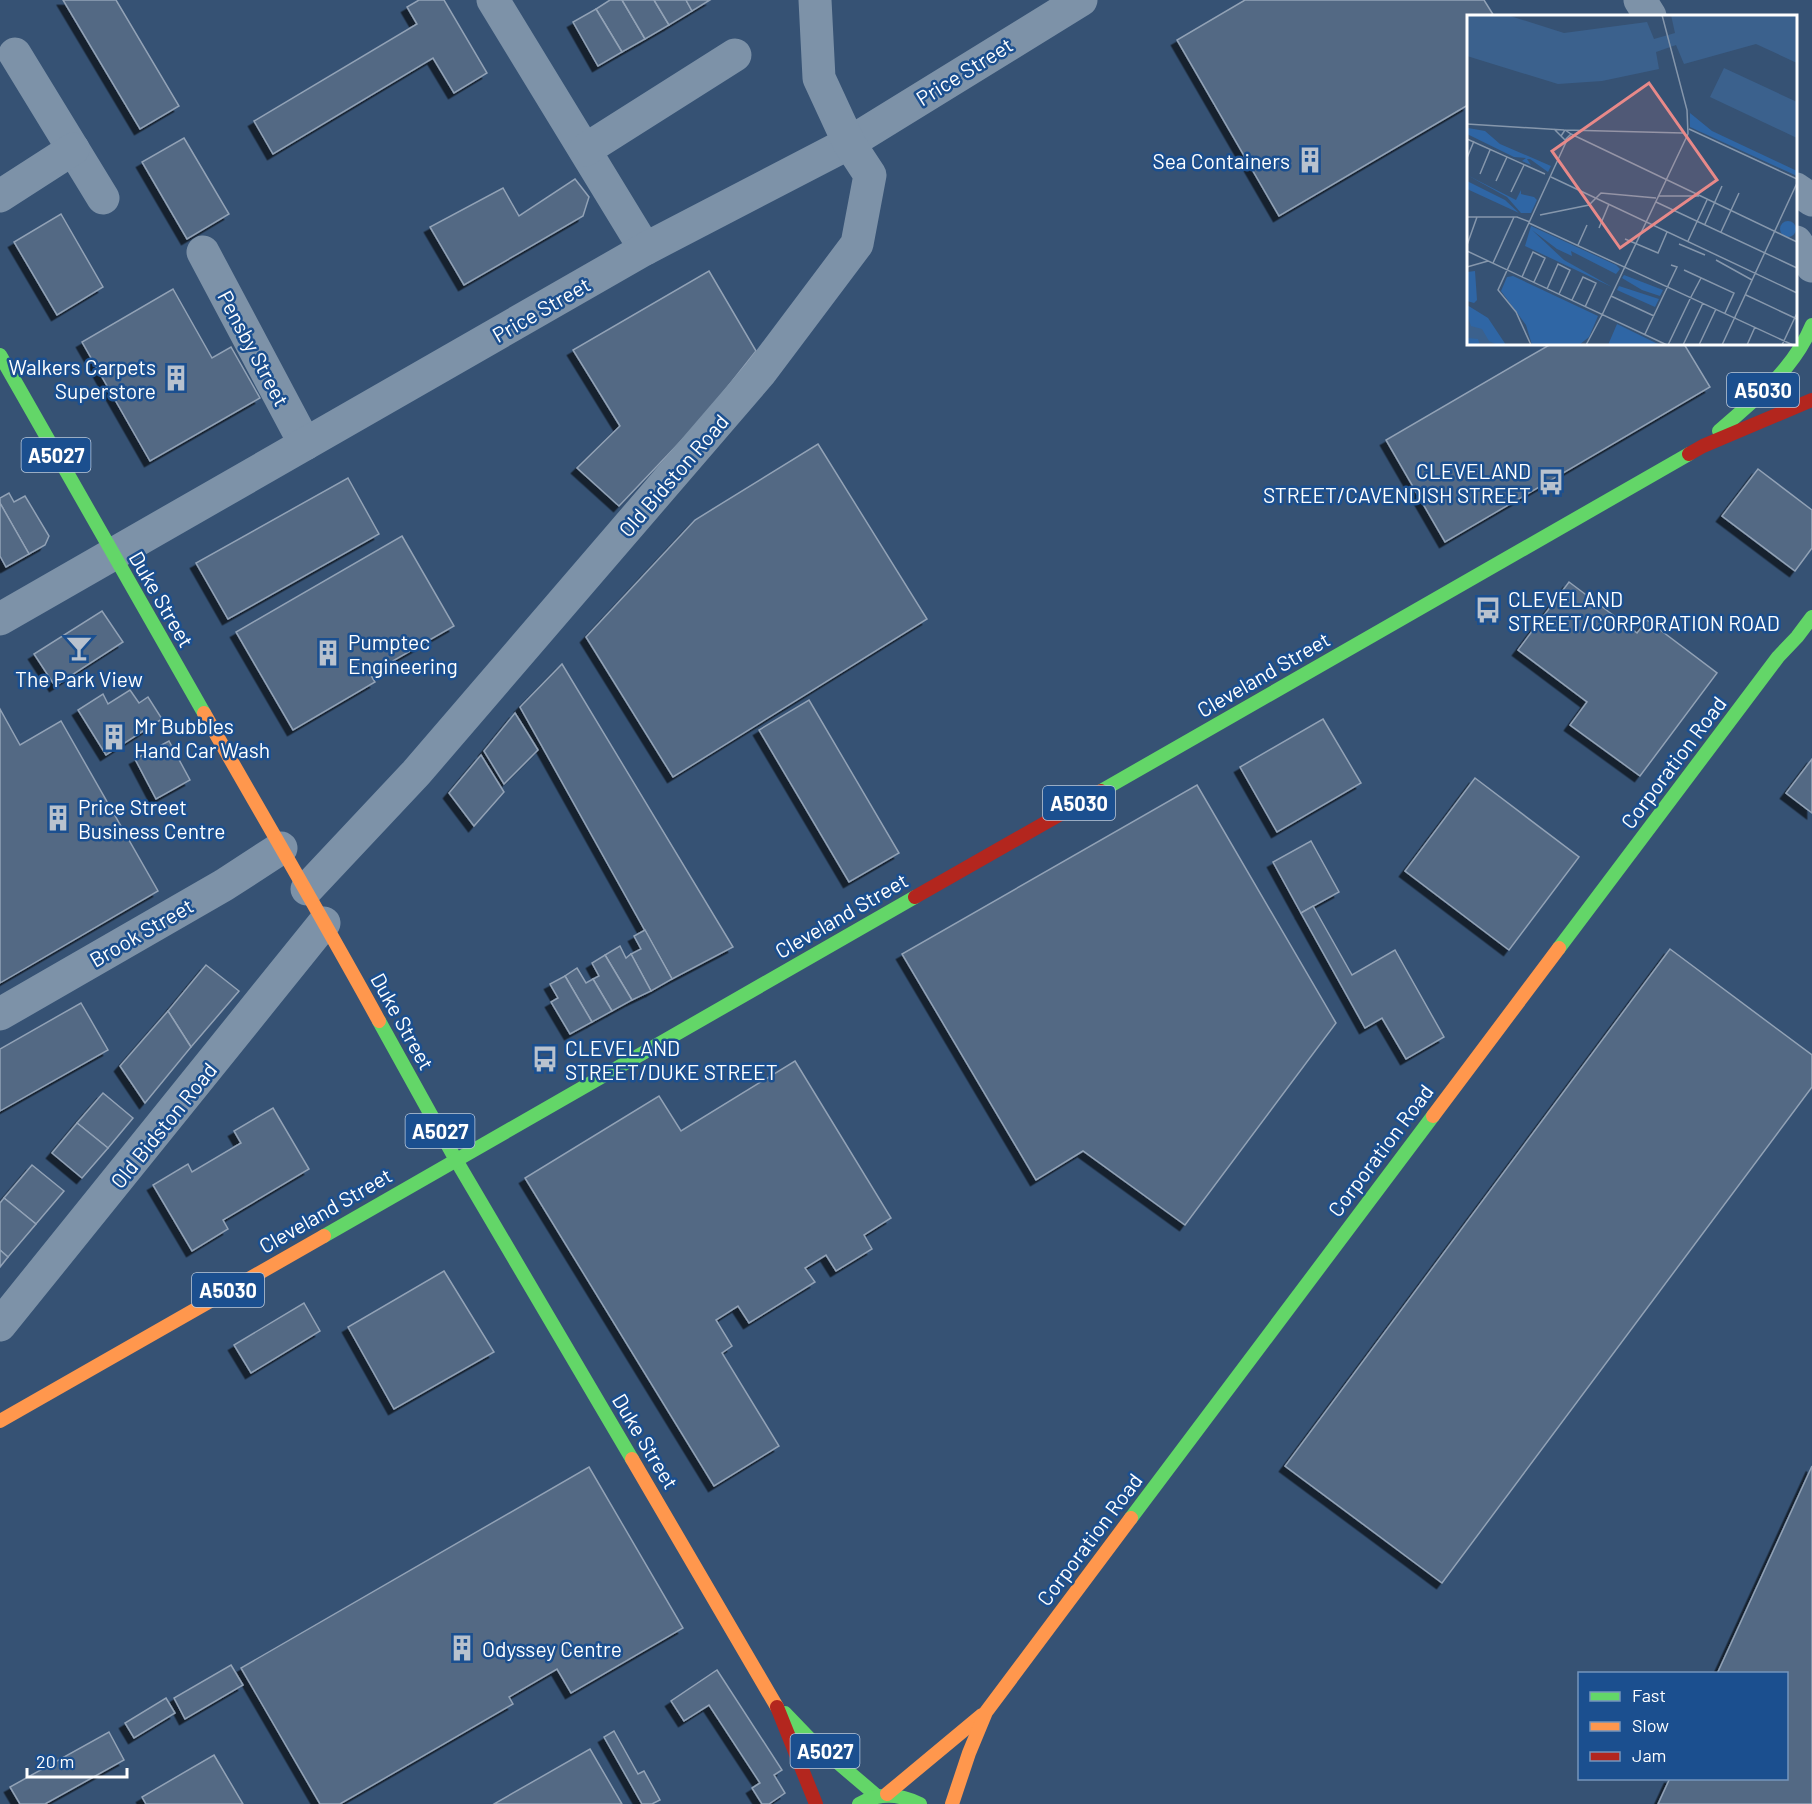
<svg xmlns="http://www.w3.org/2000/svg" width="1812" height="1804" viewBox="0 0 1812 1804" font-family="Barlow,sans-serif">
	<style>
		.building { fill: #526984; stroke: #92a2b6; stroke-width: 1.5; filter: url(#shadow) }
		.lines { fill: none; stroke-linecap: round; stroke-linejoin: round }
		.street { stroke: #7d92a8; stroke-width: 33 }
		.fast { stroke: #63d668; stroke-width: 14 }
		.slow { stroke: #ff974d; stroke-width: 14 }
		.jam { stroke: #b3261e; stroke-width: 14 }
		.labels { text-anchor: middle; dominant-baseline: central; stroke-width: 5; stroke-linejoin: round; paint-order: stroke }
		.shield { fill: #1b4f8f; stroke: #bbcadd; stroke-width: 1.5 }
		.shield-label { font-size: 20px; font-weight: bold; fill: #fff }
		.street-label { font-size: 21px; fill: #fff; stroke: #1b4f8f }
		.poi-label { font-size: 21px; fill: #fff; stroke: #1b4f8f; text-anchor: start }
		.inset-road { fill: none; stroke: #8697ac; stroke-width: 1.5 }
		.view { fill: #e88989; fill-opacity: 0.15; stroke: #e88989; stroke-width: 3 }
		.inset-edge { fill: none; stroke: #fff; stroke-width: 3 }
	</style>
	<defs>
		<filter id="shadow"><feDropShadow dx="-5.5" dy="5.5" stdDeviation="0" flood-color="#0009"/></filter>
	</defs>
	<rect width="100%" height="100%" fill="#365274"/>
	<g class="building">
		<path d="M63 0H116L179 106 140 129Z"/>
		<path d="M419 0H444L487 73 454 93 433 58 273 154 254 121 417 24 407 7Z"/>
		<path d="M610 0H622L645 39 622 52 596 9Z"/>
		<path d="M622 0H654L669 25 645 39Z"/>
		<path d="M654 0H686L692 11 669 25Z"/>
		<path d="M686 0H710L692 11Z"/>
		<path d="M1245 0H1484L1494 16H1468V105L1279 216 1177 40Z"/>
		<path d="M596 9 622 52 598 66 573 22Z"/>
		<path d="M184 138 229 214 187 239 142 162Z"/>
		<path d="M575 179 589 197 583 216 464 285 430 227 503 188 519 216Z"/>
		<path d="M61 214 103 287 57 315 14 242Z"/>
		<path d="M709 271 756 351 703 418 619 506 577 468 620 426 573 350Z"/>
		<path d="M173 289 212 358 231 347 260 398 150 461 82 342Z"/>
		<path d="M1551 344H1684L1710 387 1445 542 1386 440Z"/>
		<path d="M818 444 927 619 673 777 586 637 695 520Z"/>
		<path d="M1758 469 1812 510V548L1795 571 1722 516Z"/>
		<path d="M348 478 379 534 228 619 196 563Z"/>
		<path d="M9 493 14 502 25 496 49 536 45 545 29 554 0 503V498Z"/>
		<path d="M0 503 29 554 6 567 0 556Z"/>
		<path d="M402 536 454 626 370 674 375 682 293 730 236 632Z"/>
		<path d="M1569 582 1637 633 1647 620 1717 673 1640 776 1570 725 1587 702 1518 650Z"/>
		<path d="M102 611 123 642 55 686 34 654Z"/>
		<path d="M562 664 733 947 672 979 520 707Z"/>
		<path d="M130 690 139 703 148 697 162 719 106 755 78 710 103 694 108 704Z"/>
		<path d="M809 700 899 853 849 882 759 730Z"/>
		<path d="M0 709 20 745 61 721 158 891 0 983Z"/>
		<path d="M515 713 538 750 504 784 484 751Z"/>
		<path d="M1323 719 1361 783 1277 832 1240 767Z"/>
		<path d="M169 741 190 780 156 799 135 759Z"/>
		<path d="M481 755 504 792 474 826 449 793Z"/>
		<path d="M1812 759V813L1786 793Z"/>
		<path d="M1475 778 1579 857 1509 950 1405 871Z"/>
		<path d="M1197 785 1336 1023 1185 1225 1083 1151 1036 1180 902 954Z"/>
		<path d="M1311 841 1339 892 1301 913 1273 862Z"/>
		<path d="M1313 906 1352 975 1395 950 1444 1037 1406 1059 1382 1018 1365 1028 1301 913Z"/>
		<path d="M645 930 672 979 651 991 631 954 641 949 634 936Z"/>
		<path d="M620 946 626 958 631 954 651 991 632 1000 605 955Z"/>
		<path d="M1670 949 1812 1055V1087L1442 1583 1285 1466Z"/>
		<path d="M605 955 632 1000 612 1011 593 979 599 976 592 963Z"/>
		<path d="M206 965 239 991 191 1047 168 1011Z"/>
		<path d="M577 968 586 983 593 979 612 1011 592 1022 565 976Z"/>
		<path d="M565 976 592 1022 570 1034 551 1002 558 998 550 984Z"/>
		<path d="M81 1003 108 1050 0 1111V1049Z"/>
		<path d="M168 1011 191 1047 145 1103 120 1066Z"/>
		<path d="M795 1061 891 1218 864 1235 872 1249 836 1271 826 1255 805 1268 815 1282 749 1323 738 1306 716 1320 732 1346 722 1353 779 1446 714 1486 525 1178 659 1096 681 1131Z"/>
		<path d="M103 1093 133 1118 108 1148 77 1123Z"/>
		<path d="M273 1108 309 1169 223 1220 228 1229 192 1251 153 1185 188 1164 192 1172 241 1143 234 1131Z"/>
		<path d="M77 1123 108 1148 82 1178 52 1153Z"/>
		<path d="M32 1165 64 1191 36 1224 4 1198Z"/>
		<path d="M4 1198 36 1224 8 1257 0 1250V1203Z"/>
		<path d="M0 1250 8 1257 0 1267Z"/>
		<path d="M444 1271 494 1352 394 1409 348 1327Z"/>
		<path d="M304 1303 320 1331 251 1373 234 1345Z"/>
		<path d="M1812 1466V1804H1658L1670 1778H1786V1674H1717Z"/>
		<path d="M589 1467 683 1628 571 1693 557 1669 509 1697 513 1704 340 1804H320L241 1668Z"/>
		<path d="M231 1665 243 1685 185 1719 174 1698Z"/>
		<path d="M717 1670 782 1770 774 1775 785 1793 769 1804H762L752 1788 760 1783 709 1705 684 1721 671 1701Z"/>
		<path d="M166 1698 175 1713 134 1738 125 1723Z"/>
		<path d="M614 1731 638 1774 644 1771 660 1800 652 1804H642L604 1737Z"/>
		<path d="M109 1732 124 1760 45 1804H20L10 1787Z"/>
		<path d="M590 1749 622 1804H494Z"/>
		<path d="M214 1755 243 1804H146L142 1797Z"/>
	</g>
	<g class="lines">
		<g class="street">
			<path d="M493 0 645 249"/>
			<path d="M1640 0 1650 16"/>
			<path d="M15 54 103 198"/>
			<path d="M585 150 735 55"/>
			<path d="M1796 189 1812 200"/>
			<path d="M0 196 73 149"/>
			<path d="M1796 242 1812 266"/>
			<path d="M203 252 305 444"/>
			<path d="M0 619 645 249 849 143 1081 0"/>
			<path d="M307 889 416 773 760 373 857 244 870 175 849 143 819 78 815 0"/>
			<path d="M0 1014 224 885 281 848"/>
			<path d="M0 1325 324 923"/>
		</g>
		<g class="fast">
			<path d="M0 355 204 713"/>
			<path d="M1719 431C1755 399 1793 371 1812 325"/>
			<path d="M1101 791 1689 454"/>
			<path d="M1559 948 1778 657 1797 637 1812 617"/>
			<path d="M379 1021 456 1160 632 1459"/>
			<path d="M324 1236 915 897"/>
			<path d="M1131 1518 1433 1116"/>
			<path d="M785 1713 809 1738 877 1796"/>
			<path d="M859 1804C880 1792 899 1794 920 1804"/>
		</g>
		<g class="slow">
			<path d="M204 713C262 815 322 917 379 1021"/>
			<path d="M1433 1116 1559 948"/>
			<path d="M0 1421 324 1236"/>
			<path d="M632 1459 777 1707"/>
			<path d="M887 1794 982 1715"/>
			<path d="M952 1804 969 1753 986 1712 1131 1518"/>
		</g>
		<g class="jam">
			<path d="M1689 454 1703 446 1812 400"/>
			<path d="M915 897 1101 791"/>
			<path d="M777 1707 816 1804"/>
		</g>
	</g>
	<defs>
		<g id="building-bare" transform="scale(2.07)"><path d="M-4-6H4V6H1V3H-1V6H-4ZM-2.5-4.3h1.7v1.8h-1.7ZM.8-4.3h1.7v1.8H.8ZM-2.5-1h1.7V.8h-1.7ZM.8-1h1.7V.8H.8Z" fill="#b9c2ce" stroke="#1b4f8f" stroke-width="2.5" paint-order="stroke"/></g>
		<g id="bus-bare" transform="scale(2.07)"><path d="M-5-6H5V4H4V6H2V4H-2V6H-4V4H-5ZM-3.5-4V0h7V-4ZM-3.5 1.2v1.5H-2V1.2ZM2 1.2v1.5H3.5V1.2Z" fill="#b9c2ce" stroke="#1b4f8f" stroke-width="2.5" paint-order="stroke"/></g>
		<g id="bar-bare" transform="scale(2.07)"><path d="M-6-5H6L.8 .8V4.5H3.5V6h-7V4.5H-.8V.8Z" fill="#b9c2ce" stroke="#1b4f8f" stroke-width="2.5" paint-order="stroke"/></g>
	</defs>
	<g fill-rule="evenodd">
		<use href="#building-bare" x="1310" y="160"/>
		<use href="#building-bare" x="176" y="378"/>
		<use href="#bus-bare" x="1551" y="482"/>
		<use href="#bus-bare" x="1488" y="610"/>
		<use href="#bar-bare" x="79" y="648"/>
		<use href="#building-bare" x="328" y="653"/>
		<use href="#building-bare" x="114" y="737"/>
		<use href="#building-bare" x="58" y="818"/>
		<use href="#bus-bare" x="545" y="1059"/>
		<use href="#building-bare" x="462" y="1648"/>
	</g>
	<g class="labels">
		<g class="shield">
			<rect x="1727" y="373" width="72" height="34" rx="4.5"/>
			<rect x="21.5" y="438" width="69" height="34" rx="4.5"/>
			<rect x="1043" y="786" width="72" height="34" rx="4.5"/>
			<rect x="405.5" y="1114" width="69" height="34" rx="4.5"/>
			<rect x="192" y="1273" width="72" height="34" rx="4.5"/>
			<rect x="790.5" y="1734" width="69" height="34" rx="4.5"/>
		</g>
		<g class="shield-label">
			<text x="1763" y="390">A5030</text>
			<text x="56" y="455">A5027</text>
			<text x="1079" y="803">A5030</text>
			<text x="440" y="1131">A5027</text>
			<text x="228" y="1290">A5030</text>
			<text x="825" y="1751">A5027</text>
		</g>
		<g class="street-label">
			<text transform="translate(964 71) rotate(-32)">Price Street</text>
			<text transform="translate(541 309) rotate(-30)">Price Street</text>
			<text transform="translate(254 348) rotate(62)">Pensby Street</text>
			<text transform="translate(673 475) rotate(-49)">Old Bidston Road</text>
			<text transform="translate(162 599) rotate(60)">Duke Street</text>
			<text transform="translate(1263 674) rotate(-30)">Cleveland Street</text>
			<text transform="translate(1673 762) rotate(-53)">Corporation Road</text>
			<text transform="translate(841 915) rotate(-30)">Cleveland Street</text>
			<text transform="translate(141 932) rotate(-30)">Brook Street</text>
			<text transform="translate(403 1021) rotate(61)">Duke Street</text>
			<text transform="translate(163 1125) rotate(-51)">Old Bidston Road</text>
			<text transform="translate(1380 1150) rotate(-53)">Corporation Road</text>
			<text transform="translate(325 1210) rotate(-30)">Cleveland Street</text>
			<text transform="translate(646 1441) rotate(59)">Duke Street</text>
			<text transform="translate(1089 1539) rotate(-53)">Corporation Road</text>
		</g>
		<g class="poi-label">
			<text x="1290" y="160" text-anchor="end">Sea Containers</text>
			<text x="156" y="366" text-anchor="end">Walkers Carpets<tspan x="156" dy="24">Superstore</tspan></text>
			<text x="1531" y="470" text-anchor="end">CLEVELAND<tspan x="1531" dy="24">STREET/CAVENDISH STREET</tspan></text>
			<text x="1508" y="598">CLEVELAND<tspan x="1508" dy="24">STREET/CORPORATION ROAD</tspan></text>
			<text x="348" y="641">Pumptec<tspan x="348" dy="24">Engineering</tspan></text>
			<text x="79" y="678" text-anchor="middle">The Park View</text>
			<text x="134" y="725">Mr Bubbles<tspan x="134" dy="24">Hand Car Wash</tspan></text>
			<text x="78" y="806">Price Street<tspan x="78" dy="24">Business Centre</tspan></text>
			<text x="565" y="1047">CLEVELAND<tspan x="565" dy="24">STREET/DUKE STREET</tspan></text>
			<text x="482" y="1648">Odyssey Centre</text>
		</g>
	</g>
	<g transform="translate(1467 15)">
		<rect width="330" height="330" fill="#365274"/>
		<path d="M223 98 245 116 330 156V161L223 112ZM1 113 18 116 33 129 84 151 81 157 63 144H60L64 150 55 146 59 143 47 142 0 119ZM0 160 49 185 54 175V179L67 182 70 185 64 198H54L40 182ZM0 166 38 185 52 198 0 174ZM313 214a8 8 0 1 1 16 0a8 8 0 1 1-16 0ZM64 211 149 250 153 254 149 259 104 236 105 241 90 234 65 215 97 245 145 272 58 231ZM8 256 10 285 7 288 0 286V257ZM157 260 196 275 193 281 175 275 155 263ZM46 261 131 301 122 322 112 330H65L59 310 34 276 40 262ZM152 271 192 284 188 292 150 275ZM0 290 21 303 39 330H0ZM150 309 193 330H141Z" fill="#2f66a5"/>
		<path d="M0 0H40L97 18 180 7 187 24 208 18 204 0H330V48L289 29 217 49 209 30 189 37 192 54 135 66 91 69 0 41ZM257 53 330 87V123L243 82ZM0 300 4 311 15 314 22 326 31 330H13L11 324 1 323Z" fill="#3b618d"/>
		<path class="inset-road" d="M195 0 220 95 221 119M0 109 97 115M87 114 98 125 104 119 98 115 94 121M222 114 330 164M98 115 216 118M104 119 330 227M0 124 78 159M0 143 7 126M13 159 23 135M84 162 330 278M29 166 40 142M44 177 57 150M191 181H232M189 187 330 253M73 200 122 190 134 178 189 183M0 202H50L63 207M62 208 326 330M238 209 255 171M132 213 142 189M254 217 272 178M158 224 191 238 200 217M221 226 240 185M212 229 238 240M0 230 10 202M111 230 120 210M0 236 200 330M249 245 285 265M26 248 47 202M0 252 21 246M217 255 267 278 258 298M55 262 66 237 78 243 67 267M80 274 91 249 103 255 92 279M279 280 330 304M144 281 187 301M224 282 234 263M105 285 116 262 129 268 118 292M135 300 221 119M178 319 210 252 204 250M64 330 49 297 31 275 100 125M119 330 135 300M201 330 224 282M216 330 236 288M232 330 249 294M255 330 330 168M280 330 288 312M315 330 330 298"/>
		<path class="view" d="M182 68 250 165 153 233 85 136Z"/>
		<rect width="330" height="330" class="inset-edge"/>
	</g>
	<rect x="1578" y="1672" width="210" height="108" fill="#1b4f8f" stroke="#7695bc" stroke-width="1.5"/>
	<rect x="1590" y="1692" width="30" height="9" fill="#63d668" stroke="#7695bc" stroke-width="1.5"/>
	<text x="1632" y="1702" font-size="18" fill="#ffffff">Fast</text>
	<rect x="1590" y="1722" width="30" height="9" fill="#ff974d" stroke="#7695bc" stroke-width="1.5"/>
	<text x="1632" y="1732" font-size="18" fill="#ffffff">Slow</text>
	<rect x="1590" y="1752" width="30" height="9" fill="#b3261e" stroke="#7695bc" stroke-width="1.5"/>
	<text x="1632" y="1762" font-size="18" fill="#ffffff">Jam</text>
	<path d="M27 1768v9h100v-9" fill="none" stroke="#ffffff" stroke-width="3"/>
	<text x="36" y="1768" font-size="18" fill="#ffffff" stroke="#1b4f8f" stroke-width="4.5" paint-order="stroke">20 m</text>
</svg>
